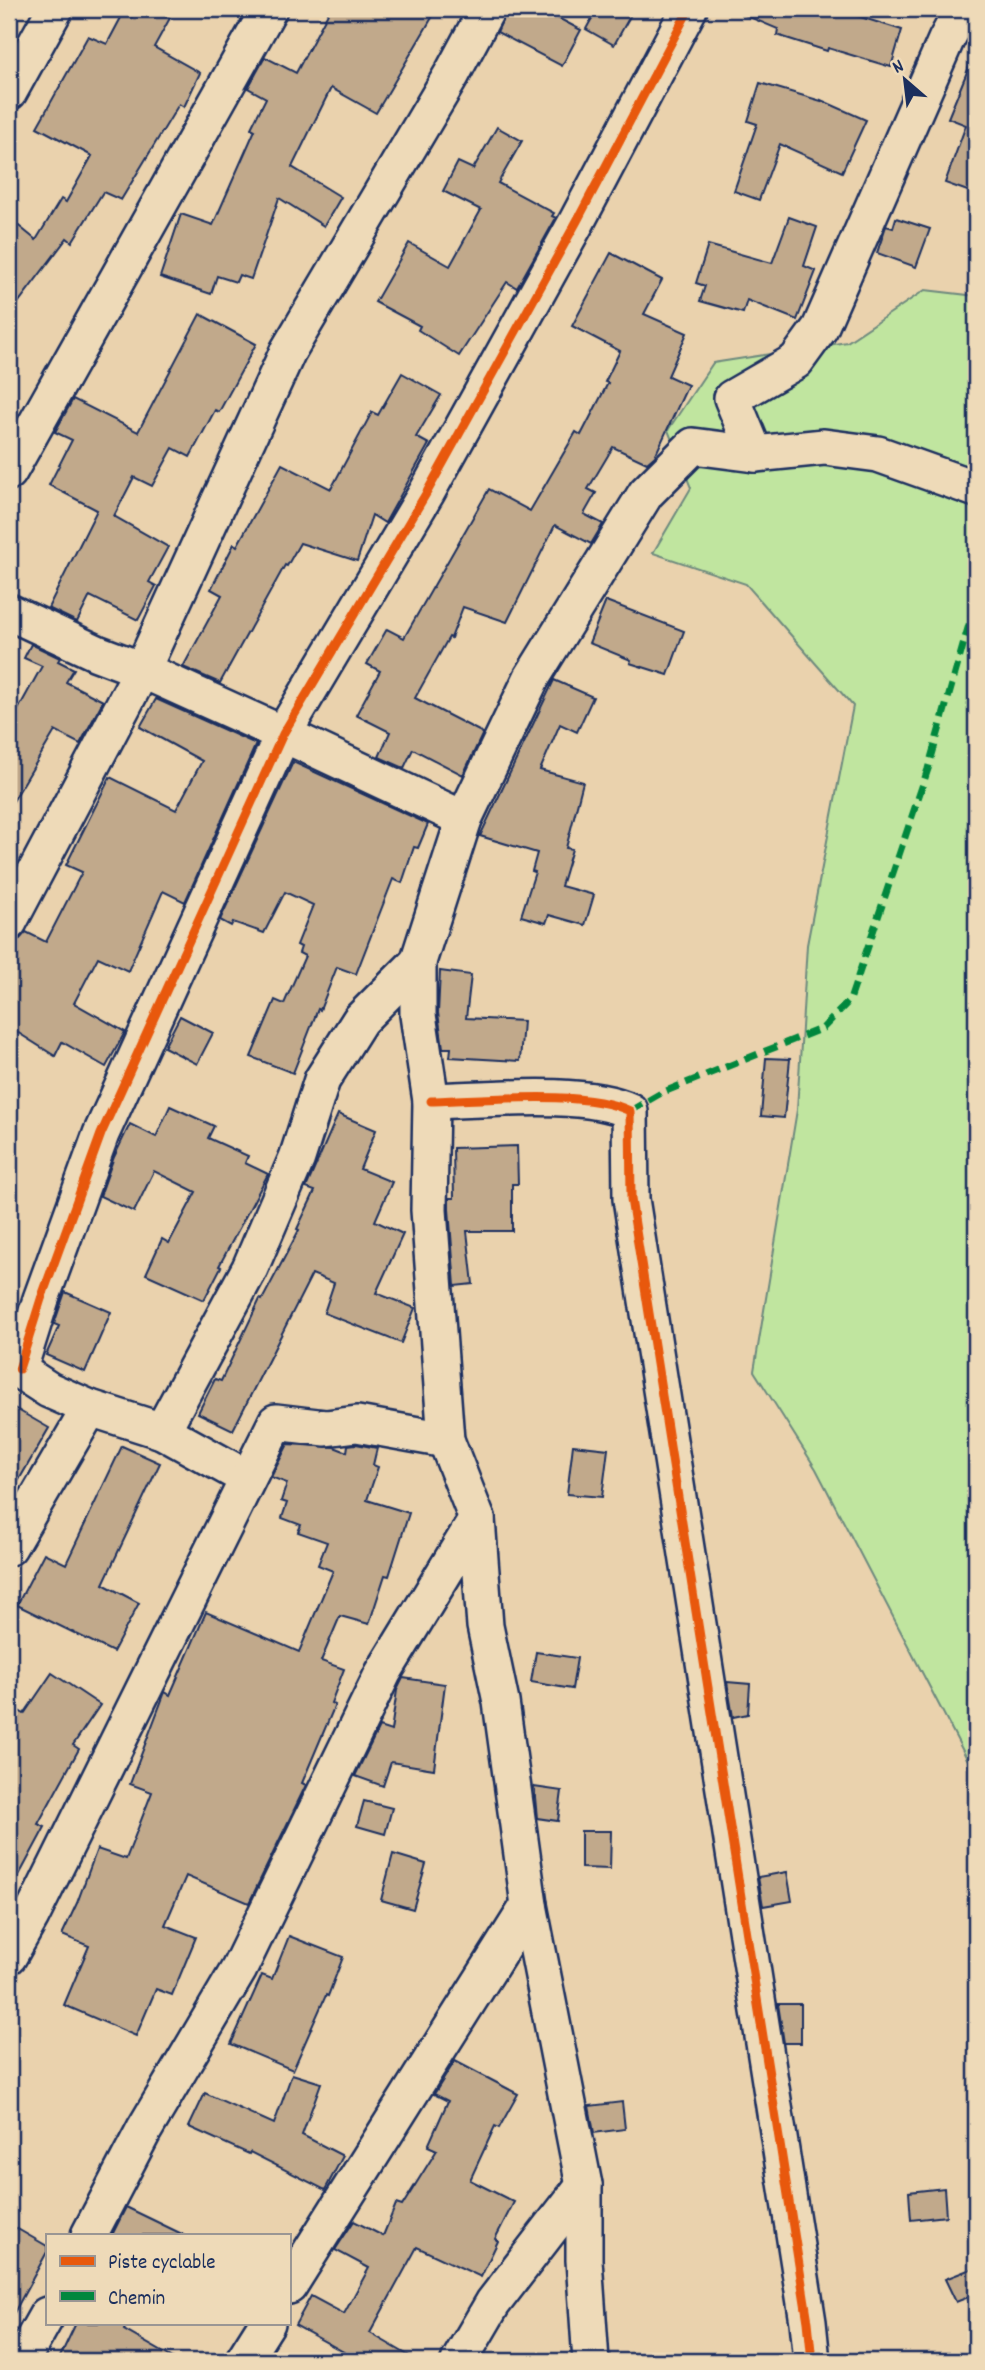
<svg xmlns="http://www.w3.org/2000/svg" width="985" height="2370" viewBox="0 0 985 2370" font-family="Dekko,sans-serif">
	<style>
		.green { fill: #c0e59f; stroke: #6e8a7e; stroke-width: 2 }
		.building { fill: #c1a98b; stroke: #1b2f5e; stroke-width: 2 }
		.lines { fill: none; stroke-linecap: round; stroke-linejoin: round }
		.minor-casing { stroke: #1b2f5e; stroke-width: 40 }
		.minor { stroke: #eedab8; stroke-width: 35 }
		.quiet { stroke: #00873e; stroke-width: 7; stroke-dasharray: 14 7; stroke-linecap: butt }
		.cycleway-casing { stroke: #eedab8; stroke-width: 13 }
		.cycleway { stroke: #e8590c; stroke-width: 9 }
	</style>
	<rect width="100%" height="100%" fill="#ead2ad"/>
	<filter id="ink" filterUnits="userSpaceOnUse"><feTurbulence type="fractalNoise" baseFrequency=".0143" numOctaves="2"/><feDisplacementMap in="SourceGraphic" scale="14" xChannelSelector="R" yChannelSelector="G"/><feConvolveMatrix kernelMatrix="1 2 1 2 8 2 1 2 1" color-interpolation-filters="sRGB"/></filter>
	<g filter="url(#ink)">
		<path class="green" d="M925 290 976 296V1776L816 1469 754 1371 797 1110 807 945 853 706 746 584 653 553 691 488 668 430 713 363 847 342Z"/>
		<g class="building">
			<path d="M136 9H152L170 18 154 47 200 73 184 107 179 104 121 200 103 192 72 242 67 238 9 315V218L36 240 61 199 66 202 92 156 37 127 88 36 107 44 124 12 132 17Z"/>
			<path d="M330 9H437L376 113 331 88 292 167 341 197 324 226 279 198 251 279 239 275 236 282 217 276 211 294 160 277 181 214 213 225 255 130 251 128 266 98 248 88 265 57 296 73Z"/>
			<path d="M507 9H541L581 30 562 66 497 32Z"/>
			<path d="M597 9H634L614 45 586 29Z"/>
			<path d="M730 9H835L902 30 891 67 828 48 827 51 777 35 778 29Z"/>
			<path d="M976 50V194L945 183 966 125 948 118Z"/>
			<path d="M760 83 821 101V100L866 120 842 172 780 144 759 200 734 191 757 124 748 121Z"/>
			<path d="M497 127 522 141 498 183 554 213 552 216 556 218 517 288 507 282 459 356 418 330 420 326 375 302 409 243 450 266 481 210 443 191 458 162 473 169Z"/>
			<path d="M789 217 817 227 804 266 816 271 797 320 747 300 743 313 700 301 705 286 696 283 708 245 772 263Z"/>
			<path d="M896 218 930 229 916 267 877 253 886 226 893 228Z"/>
			<path d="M611 253 662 280 644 314 687 333 668 376 688 385 655 456 647 463 613 447 588 489 596 493 584 514 603 524 591 544 555 525 507 622 463 607 451 638 449 637 415 698 483 733 463 775 413 749 404 768 379 757 390 732 356 715 380 671 367 664 387 629 404 638 489 489 530 511 576 432 581 435 608 383 605 382 620 351 572 326Z"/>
			<path d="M200 314 256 344 219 412 215 410 190 457 173 448 152 486 134 477 114 516 168 547 149 582 156 586 138 620 90 596 77 622 48 608 97 510 49 485 72 440 55 432 73 399 138 432Z"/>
			<path d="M402 373 441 395 416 437 429 444 385 523 372 515 357 561 300 543 287 566 285 565 220 683 183 667 222 595 211 589 234 544 237 546 282 464 331 489 372 412 378 415Z"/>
			<path d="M606 601 684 631 668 675 630 663 631 660 589 643Z"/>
			<path d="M31 644 60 658 58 661 74 669 66 682 103 701 80 744 55 731 9 808V726L42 666 24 658Z"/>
			<path d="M554 680 593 697 577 732 560 724 540 770 583 782 566 848 572 849 561 886 594 895 585 925 549 915 546 923 521 916 535 872 532 871 537 853 480 836Z"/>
			<path d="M156 699 256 744 185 902 163 891 128 971 98 957 74 1003 125 1032 106 1067 62 1042 55 1056 9 1027V943L20 939 26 932 46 942 82 872 66 865 110 777 176 810 202 761 140 727Z"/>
			<path d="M293 762 428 824 418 848 414 847 402 883 393 879 356 974 337 967 320 1010 318 1009 293 1073 251 1057 275 1000 284 1004 305 956 299 953 301 947 297 945 313 905 285 892 264 933 233 922 231 926 220 920Z"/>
			<path d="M440 971 471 975 466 1018 523 1021 520 1061 450 1057 451 1048H443L438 1013Z"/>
			<path d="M180 1016 213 1033 197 1064 164 1047Z"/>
			<path d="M766 1058 790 1059 784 1118 761 1116Z"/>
			<path d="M170 1106 214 1126 208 1138 248 1156 245 1163 268 1174 219 1266 221 1267 204 1300 146 1274 162 1239 169 1243 196 1192 154 1171 134 1212 100 1196 114 1157 130 1124 156 1137Z"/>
			<path d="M338 1114 376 1130 360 1169 392 1182 375 1221 403 1234 376 1293 415 1308 401 1343 324 1313 334 1283 312 1274 233 1430 198 1413 215 1379 221 1381 260 1299 262 1300 299 1230 297 1229 315 1191 306 1188Z"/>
			<path d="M517 1146 518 1184H512V1231H467L473 1284 455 1286 449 1209V1198H454L453 1148Z"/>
			<path d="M65 1292 111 1312 85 1372 46 1355 59 1326 54 1324Z"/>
			<path d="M9 1405 49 1428 9 1497Z"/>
			<path d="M288 1444 334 1447 347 1452 348 1445 356 1444 377 1448 373 1465 378 1467 367 1500 409 1513 389 1576 385 1575 369 1624 340 1616 321 1661 344 1669 331 1703 335 1705 302 1783 306 1785 249 1903 186 1876 165 1925 196 1937 172 1995 156 1989 136 2036 64 2005 89 1946 62 1935 77 1903 97 1849 126 1859 152 1792 130 1784 165 1692 170 1695 206 1612 299 1652 333 1571 318 1565 327 1542 298 1532 301 1525 282 1518 287 1503 281 1501 287 1483 271 1477Z"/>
			<path d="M573 1445 608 1449 602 1497 567 1494Z"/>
			<path d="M122 1446 160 1463 103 1584 139 1603 113 1652 17 1605 44 1553 66 1564Z"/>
			<path d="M536 1652 577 1658 572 1689 531 1682Z"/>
			<path d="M52 1673 100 1705 73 1745 79 1749 38 1824 45 1827 9 1894V1705L24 1714Z"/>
			<path d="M403 1678 445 1684 434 1769 391 1762 383 1786 355 1776 379 1727 391 1731 397 1690Z"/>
			<path d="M727 1682 750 1684 748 1714 733 1717Z"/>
			<path d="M534 1787 562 1791 558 1821 537 1818Z"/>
			<path d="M364 1801 392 1808 385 1834 357 1826Z"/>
			<path d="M581 1831H611L610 1869 581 1868Z"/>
			<path d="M393 1854 426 1864 413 1909 381 1900Z"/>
			<path d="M787 1872 792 1901 763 1906 758 1877Z"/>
			<path d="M289 1936 343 1957 328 1996 326 1995 293 2070 231 2044 262 1975 272 1979Z"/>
			<path d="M778 2004H801V2043H784Z"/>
			<path d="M455 2061 518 2094 499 2128 495 2126 470 2180 514 2202 495 2239 498 2241 481 2277 417 2247 370 2333 418 2361H360L295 2325 311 2296 344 2314 369 2268 335 2250 354 2221 383 2236 396 2204 402 2206 437 2150 428 2146 448 2101 434 2094Z"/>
			<path d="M292 2074 321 2083 302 2135 343 2156 325 2190 250 2152 249 2154 189 2127 205 2093 274 2124Z"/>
			<path d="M622 2102 625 2129 594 2133 589 2106Z"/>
			<path d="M944 2188 946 2216 911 2220 909 2192Z"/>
			<path d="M126 2207 184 2235H112Z"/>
			<path d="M9 2224 47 2246V2252L9 2322Z"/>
			<path d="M976 2267V2294L956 2302 945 2279Z"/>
			<path d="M76 2323H127L124 2330 178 2361H58Z"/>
		</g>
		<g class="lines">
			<g class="minor-casing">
				<g id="minor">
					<path d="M9 92 55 9"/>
					<path d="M755 454 732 398 796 361 820 328 946 40 963 9"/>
					<path d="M9 472 269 9"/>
					<path d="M9 612 97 653 142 670 283 734 464 819"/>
					<path d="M9 922 142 670 288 351 452 74 487 9"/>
					<path d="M418 962V1015L431 1101 429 1210 446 1440 477 1519 485 1626 501 1702 529 1905 584 2185V2260L591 2361"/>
					<path d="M431 1101C483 1100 585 1089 630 1111L631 1199 808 2322 812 2361"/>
					<path d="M9 1364 49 1390 90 1408 162 1431 247 1478"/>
					<path d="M19 1369 41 1299 101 1134 283 734 427 492 577 221 689 9"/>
					<path d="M162 1431 250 1268 297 1158 322 1080 360 1020 418 962 464 819 531 679 646 493 693 446 755 454 824 447 878 454 976 489"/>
					<path d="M9 1547 90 1408"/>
					<path d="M9 1956 31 1917 276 1422 326 1428 357 1424 446 1440"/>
					<path d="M89 2235 144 2130 239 1969 383 1673 477 1519"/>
					<path d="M289 2286 529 1905"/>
					<path d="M21 2361 47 2315"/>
					<path d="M243 2361 267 2323"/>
					<path d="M459 2361 493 2303 584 2185"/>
				</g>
			</g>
			<use href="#minor" class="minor"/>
			<path class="quiet" d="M630 1111 661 1093 823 1028 850 1000 928 769 972 614 976 606"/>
			<g class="cycleway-casing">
				<g id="cycleway">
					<path d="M431 1101C483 1100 585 1089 630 1111L631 1199 808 2322 812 2361"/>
					<path d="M19 1369 41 1299 101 1134 283 734 427 492 577 221 689 9"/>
				</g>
			</g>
			<use href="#cycleway" class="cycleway"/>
		</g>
	</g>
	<rect width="985" height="2370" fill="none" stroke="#eedab8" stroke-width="35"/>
	<rect x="18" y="18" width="950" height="2335" fill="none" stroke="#1b2f5e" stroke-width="2.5" filter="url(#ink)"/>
	<rect x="46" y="2234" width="245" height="91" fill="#eedab8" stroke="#9a9694" stroke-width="2"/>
	<rect x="60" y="2256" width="35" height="10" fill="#e8590c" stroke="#9a9694" stroke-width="2"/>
	<text x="108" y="2268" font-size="21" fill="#1b2f5e">Piste cyclable</text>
	<rect x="60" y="2291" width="35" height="10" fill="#00873e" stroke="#9a9694" stroke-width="2"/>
	<text x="108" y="2304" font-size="21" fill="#1b2f5e">Chemin</text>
	<g transform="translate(905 80) rotate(332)" stroke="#eedab8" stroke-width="5" paint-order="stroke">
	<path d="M0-5L12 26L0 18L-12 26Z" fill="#1b2f5e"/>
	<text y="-10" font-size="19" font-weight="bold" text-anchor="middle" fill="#1b2f5e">N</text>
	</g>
</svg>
